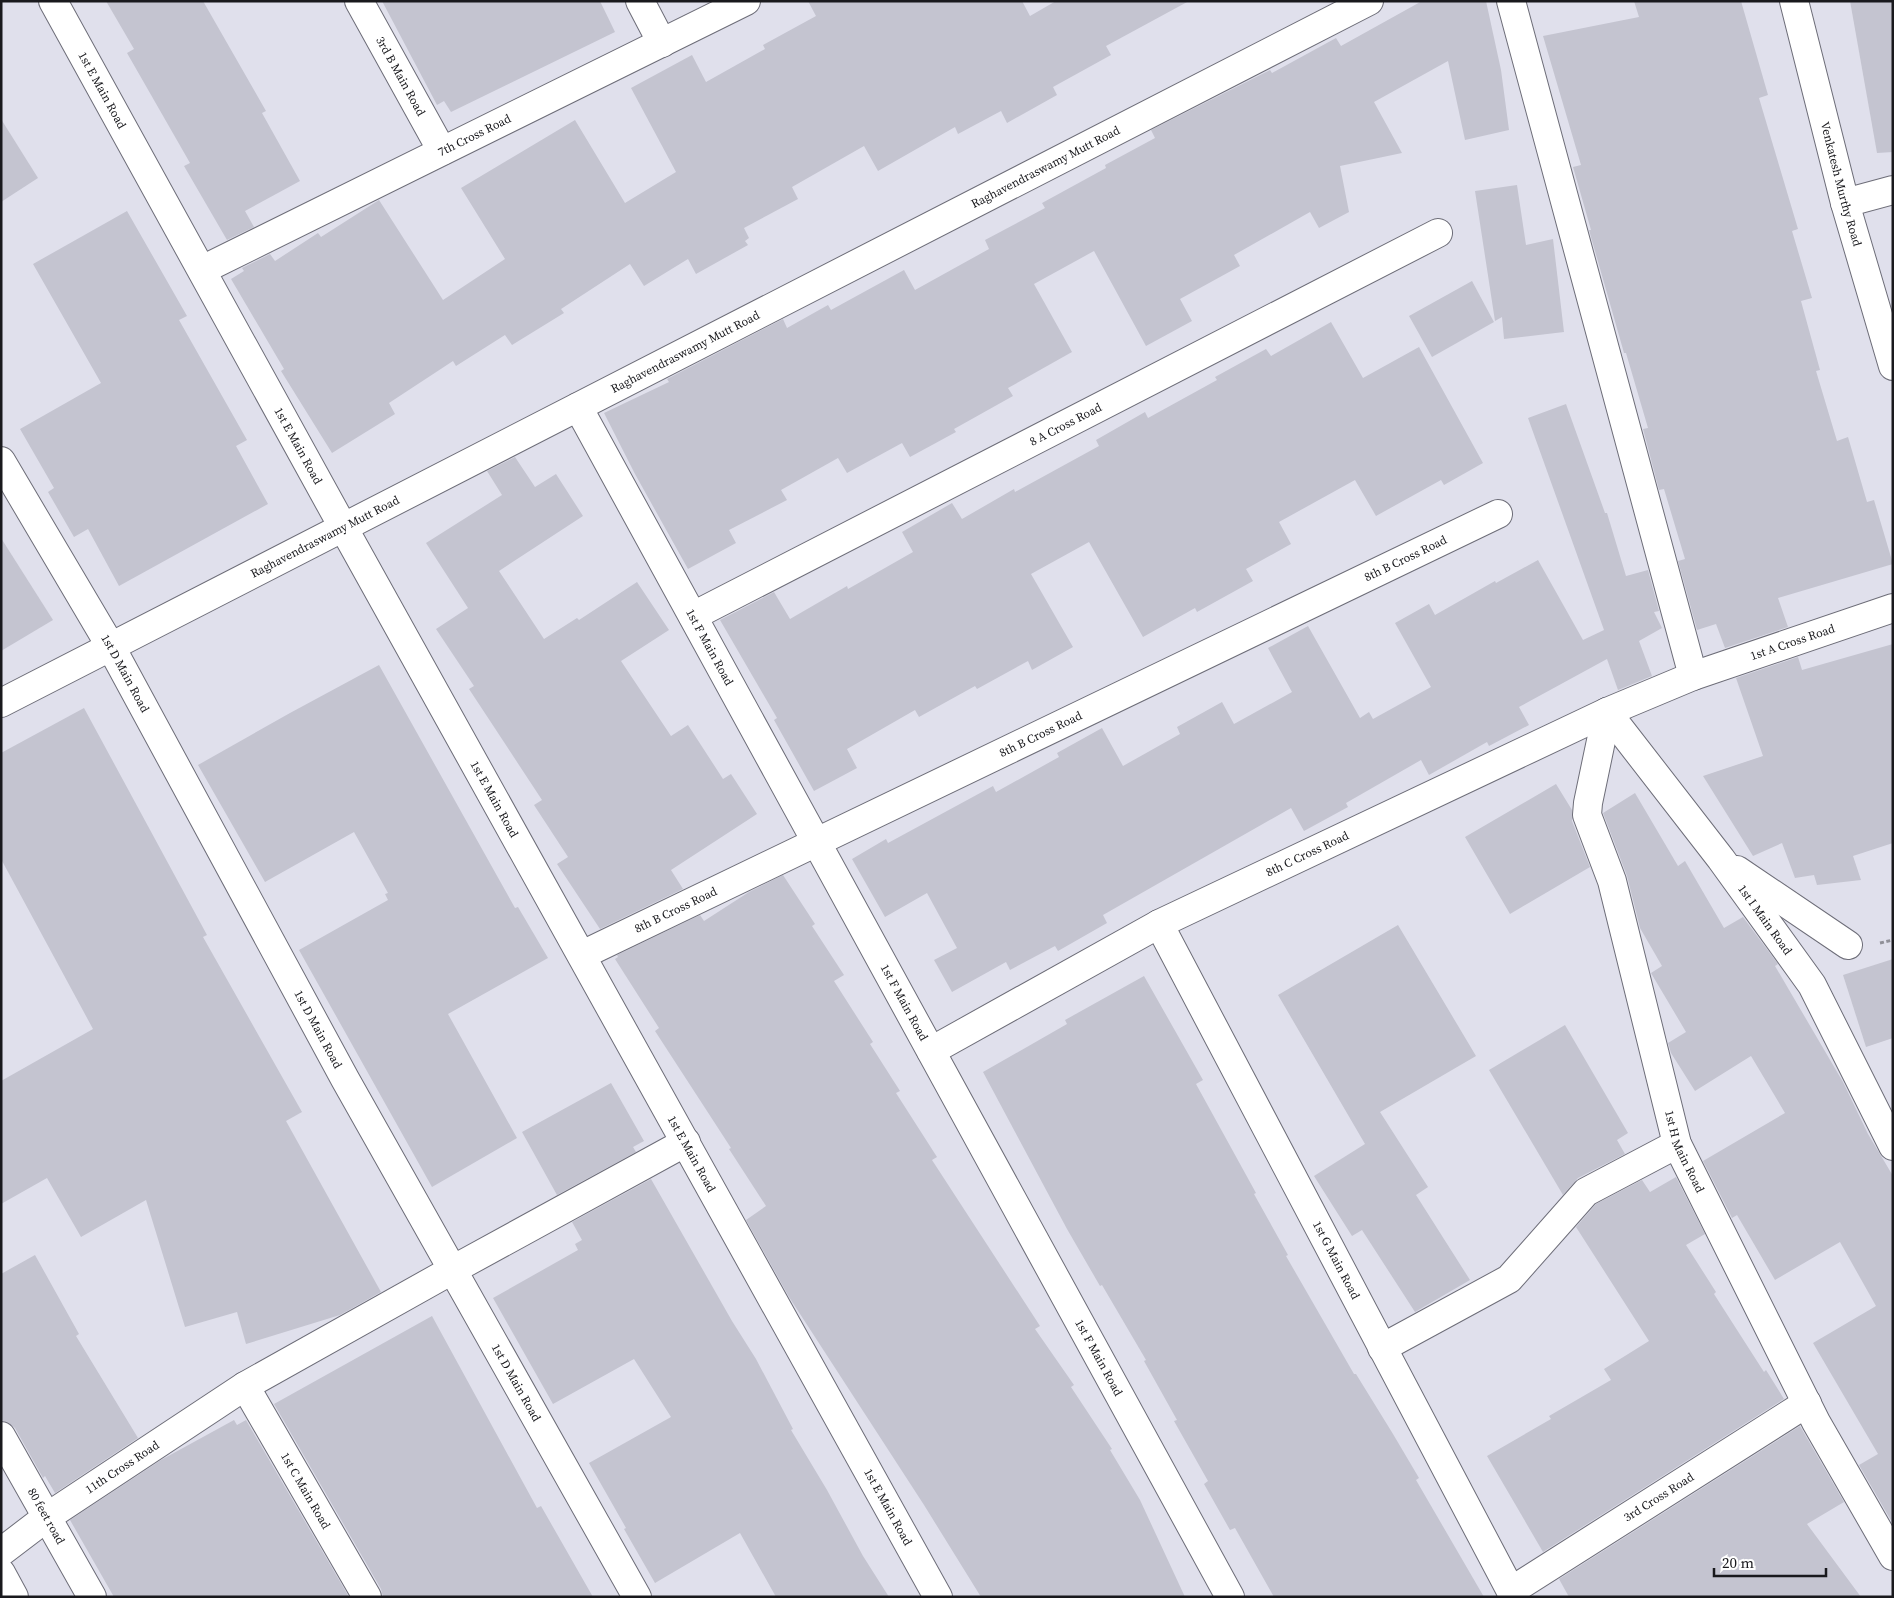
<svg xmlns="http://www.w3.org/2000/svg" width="1894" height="1598" viewBox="0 0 1894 1598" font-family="'Source Serif 4',serif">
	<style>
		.building { fill: #c4c4d0 }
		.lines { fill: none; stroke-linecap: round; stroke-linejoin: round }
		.minor-casing { stroke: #6d6d78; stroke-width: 30 }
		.path { stroke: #909098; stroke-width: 3; stroke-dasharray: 4 2.5; stroke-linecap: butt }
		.minor { stroke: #fff; stroke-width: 28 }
		.labels { text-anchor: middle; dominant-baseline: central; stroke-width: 4; stroke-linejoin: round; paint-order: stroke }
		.street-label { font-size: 12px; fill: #19191d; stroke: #fff }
	</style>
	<rect width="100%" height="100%" fill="#e0e0ec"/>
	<g class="building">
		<path d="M106 1H203L266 111 262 113 300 181 245 211 254 227 227 240 184 166 190 163 127 53 134 49Z"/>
		<path d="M382 1H600L615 32 451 112 444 101 437 105Z"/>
		<path d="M808 1H1022L1030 16 1056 1H1189L1106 46 1111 55 1053 87 1057 95 1007 123 1001 111 958 134 955 127 878 171 864 146 792 187 798 199 744 228 749 238 745 241 748 245 696 274 688 259 644 286 630 264 561 309 564 313 512 345 505 335 456 366 453 361 389 403 395 414 332 453 281 371 284 369 231 279 244 271 242 268 270 254 275 261 318 233 321 237 379 200 443 300 505 259 461 188 575 120 625 203 676 172 631 88 692 55 706 82 765 49 763 45 816 16Z"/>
		<path d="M1422 1H1486L1501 70 1509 130 1465 140 1448 61 1374 102 1402 153 1340 166 1349 212 1319 228 1310 212 1234 255 1240 266 1180 299 1192 321 1146 346 1094 251 1034 284 1072 352 1008 388 1013 396 954 429 956 432 910 457 902 443 847 473 838 458 781 490 787 500 729 530 736 543 688 569 635 474 604 413 669 382 667 379 783 319 787 328 828 305 831 310 904 270 915 290 989 249 985 240 1045 208 1042 203 1106 168 1105 165 1155 138 1151 130 1270 70 1272 73 1336 38 1341 46Z"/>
		<path d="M1634 1H1741L1768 95 1759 98 1798 229 1792 231 1812 298 1801 301 1820 370 1816 371 1837 441 1848 437 1867 502 1874 500 1893 564 1778 598 1788 627 1725 648 1716 624 1697 630 1678 561 1685 559 1664 489 1659 490 1643 429 1648 428 1626 353H1624L1589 230H1591L1573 167 1581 165 1543 36 1639 17Z"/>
		<path d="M1850 1H1893V152L1877 153Z"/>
		<path d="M1 119 38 178 1 202Z"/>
		<path d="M1517 185 1526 245 1553 239 1564 332 1504 339 1502 317 1495 321 1475 191Z"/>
		<path d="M127 211 187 316 179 320 247 440 236 446 268 504 119 586 88 529 74 537 48 492 54 488 20 429 101 383 33 264Z"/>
		<path d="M1472 281 1494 322 1432 357 1409 316Z"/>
		<path d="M1331 322 1363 378 1419 347 1483 463 1444 485 1441 480 1376 516 1355 480 1279 522 1291 544 1246 569 1253 581 1197 612 1195 608 1143 637 1089 542 1031 574 1073 647 1032 670 1028 661 977 689 975 686 919 717 915 710 847 749 857 768 814 791 774 720 777 718 720 620 774 592 790 619 847 586 848 589 913 552 902 532 952 503 962 519 1014 489 1015 492 1099 446 1096 440 1145 412 1148 418 1217 380 1215 377 1266 349 1271 356Z"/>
		<path d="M1566 404 1605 513H1607L1626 576 1648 570 1659 611 1654 612 1662 628 1639 641 1652 676 1618 690 1607 659 1519 707 1529 725 1489 746 1487 742 1429 775 1421 760 1346 803 1348 807 1304 831 1291 808 1103 915 1107 923 1058 951 1055 946 1010 970 1006 962 952 992 934 960 957 948 927 893 885 917 852 859 886 839 888 843 993 786 996 792 1059 757 1057 753 1102 728 1123 766 1180 734 1177 727 1222 702 1234 724 1292 692 1268 648 1308 626 1360 718 1369 712 1373 719 1431 687 1395 623 1429 604 1435 615 1495 581 1496 583 1538 560 1583 640 1604 630 1528 418Z"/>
		<path d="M515 457 535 487 556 474 583 516 499 571 544 639 577 618 579 620 637 582 669 630 621 661 671 736 688 725 723 779 731 774 757 814 671 870 683 889 600 929 557 864 568 857 534 805 542 800 469 689 474 686 436 629 468 608 426 543 502 495 487 471Z"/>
		<path d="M1 538 53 620 1 651Z"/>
		<path d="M1893 644V843L1853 856 1861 880 1817 885 1814 875 1795 878 1782 843 1753 856 1703 776 1763 756 1736 678 1798 657 1802 670Z"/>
		<path d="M379 665 515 908 518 907 548 958 448 1014 517 1138 432 1187 299 950 388 900 385 894 388 893 354 832 265 882 198 765 290 713Z"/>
		<path d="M84 708 207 935 203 937 302 1112 286 1121 381 1292 340 1315 246 1344 237 1312 185 1327 146 1200 81 1237 47 1178 1 1204V1081L93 1029 1 859V753Z"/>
		<path d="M1556 784 1572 810V821L1590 867 1510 914 1465 837Z"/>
		<path d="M1635 793 1678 866 1685 861 1724 928 1743 917 1778 964 1775 966 1843 1082 1868 1134 1893 1176V1524L1859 1465 1878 1454 1813 1343 1876 1306 1840 1242 1775 1280 1737 1215 1732 1218 1703 1161 1785 1113 1751 1056 1695 1091 1671 1053 1668 1043 1686 1032 1651 973 1662 966 1640 928 1627 876 1603 813Z"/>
		<path d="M783 875 815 924 812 926 844 975 834 981 873 1042 870 1044 900 1091 896 1093 937 1157 932 1160 1040 1326 1035 1329 1074 1385 1071 1387 1112 1449 1110 1450 1140 1500 1185 1597H981L924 1505 789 1297 746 1220 766 1206 729 1149 731 1148 655 1031 659 1028 615 959 618 957 617 955 700 915 704 921 749 892Z"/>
		<path d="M1398 925 1476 1056 1380 1112 1428 1187 1416 1195 1470 1280 1415 1312 1362 1230 1352 1236 1314 1176 1365 1144 1278 995Z"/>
		<path d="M1893 959V1038L1866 1047 1843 975Z"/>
		<path d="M1144 976 1203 1080 1196 1084 1256 1193 1254 1194 1288 1255 1286 1256 1354 1374H1356L1393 1434 1419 1478 1416 1480 1484 1597H1274L1235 1528 1230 1530 1204 1484 1208 1481 1174 1421 1177 1420 1144 1361 1146 1360 1102 1285 1100 1286 1067 1229 983 1072 1067 1024 1065 1020Z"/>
		<path d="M1565 1025 1628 1133 1617 1140 1625 1154 1578 1178 1563 1195 1489 1070Z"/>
		<path d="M611 1083 644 1141 633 1147 636 1152 557 1195 522 1132Z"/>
		<path d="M1676 1177 1705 1234 1686 1245 1716 1292 1714 1294 1764 1372 1766 1370 1784 1399 1543 1552 1487 1456 1551 1419 1549 1416 1611 1380 1604 1369 1649 1341 1576 1227 1596 1204 1642 1180 1650 1192Z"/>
		<path d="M651 1179 732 1321 756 1359 793 1429 791 1430 827 1490 863 1556 889 1597H776L740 1533 655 1583 624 1529 626 1528 589 1463 671 1417 634 1359 553 1404 493 1298 578 1250 575 1244 582 1240 572 1222Z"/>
		<path d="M35 1255 79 1334 76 1336 138 1438 55 1493 45 1476 43 1478 15 1428 9 1423 1 1420V1274Z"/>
		<path d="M432 1316 537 1508 541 1506 593 1597H383L381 1589 274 1404Z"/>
		<path d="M234 1420 237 1425 246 1420 349 1597H114L70 1520 161 1460Z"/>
		<path d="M1800 1426 1844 1502 1807 1524 1861 1597H1569L1559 1579Z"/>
	</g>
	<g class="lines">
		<g class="minor-casing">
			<g id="minor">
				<path id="s1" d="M53 1 343 527 938 1597"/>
				<path id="s2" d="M359 1 442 151"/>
				<path d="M640 1 662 43"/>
				<path d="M1511 1 1693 676"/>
				<path id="s3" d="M1794 1 1845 203 1893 366"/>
				<path d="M1845 203 1893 190"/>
				<path id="s4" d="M202 270 746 1"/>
				<path id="s5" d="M578 407 1230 1597"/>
				<path id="s6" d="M1 461 111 647 345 1079 637 1597"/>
				<path id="s7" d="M693 616 1438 233"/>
				<path id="s8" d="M1 703 1369 1"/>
				<path id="s9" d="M1607 712 1588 803 1587 815 1612 881 1677 1144 1816 1422 1893 1556"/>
				<path id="s10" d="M1607 712 1721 859 1812 985 1893 1146"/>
				<path d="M1737 870 1848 945"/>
				<path id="s11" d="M1159 924 1514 1597"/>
				<path id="s12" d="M582 955 1498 514"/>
				<path id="s13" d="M931 1051 1159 924 1607 712 1693 676 1893 608"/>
				<path d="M1382 1348 1509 1279 1586 1192 1677 1144"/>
				<path id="s14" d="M245 1386 367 1597"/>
				<path id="s15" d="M1 1436 92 1597"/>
				<path id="s16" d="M1 1552 47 1517 245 1386 454 1269 686 1142"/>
				<path d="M1 1573 14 1597"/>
				<path id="s17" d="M1511 1591 1807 1403"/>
			</g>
		</g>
		<path class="path" d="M1880 943 1893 940"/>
		<use href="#minor" class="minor"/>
	</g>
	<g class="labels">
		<g class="street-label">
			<text stroke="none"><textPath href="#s2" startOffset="86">3rd B Main Road</textPath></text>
			<text stroke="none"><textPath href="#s1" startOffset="102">1st E Main Road</textPath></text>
			<text stroke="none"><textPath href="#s4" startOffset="304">7th Cross Road</textPath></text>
			<text stroke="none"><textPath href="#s8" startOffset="1174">Raghavendraswamy Mutt Road</textPath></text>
			<text stroke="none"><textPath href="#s3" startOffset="189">Venkatesh Murthy Road</textPath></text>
			<text stroke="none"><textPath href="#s8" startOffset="769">Raghavendraswamy Mutt Road</textPath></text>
			<text stroke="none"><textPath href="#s7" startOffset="419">8 A Cross Road</textPath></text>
			<text stroke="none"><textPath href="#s1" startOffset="508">1st E Main Road</textPath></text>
			<text stroke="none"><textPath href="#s8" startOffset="364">Raghavendraswamy Mutt Road</textPath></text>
			<text stroke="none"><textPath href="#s12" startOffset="914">8th B Cross Road</textPath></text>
			<text stroke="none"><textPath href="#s13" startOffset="955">1st A Cross Road</textPath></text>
			<text stroke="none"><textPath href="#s5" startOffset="274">1st F Main Road</textPath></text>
			<text stroke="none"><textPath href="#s6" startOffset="246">1st D Main Road</textPath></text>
			<text stroke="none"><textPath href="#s12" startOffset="509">8th B Cross Road</textPath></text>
			<text stroke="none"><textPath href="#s1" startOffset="912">1st E Main Road</textPath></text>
			<text stroke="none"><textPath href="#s13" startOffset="425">8th C Cross Road</textPath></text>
			<text stroke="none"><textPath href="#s12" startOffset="104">8th B Cross Road</textPath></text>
			<text stroke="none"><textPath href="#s10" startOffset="261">1st I Main Road</textPath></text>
			<text stroke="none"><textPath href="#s5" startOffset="679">1st F Main Road</textPath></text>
			<text stroke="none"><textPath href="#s6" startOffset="651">1st D Main Road</textPath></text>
			<text stroke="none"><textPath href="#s9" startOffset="456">1st H Main Road</textPath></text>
			<text stroke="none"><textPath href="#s1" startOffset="1318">1st E Main Road</textPath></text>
			<text stroke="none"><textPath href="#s11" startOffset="380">1st G Main Road</textPath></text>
			<text stroke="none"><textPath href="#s5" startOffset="1084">1st F Main Road</textPath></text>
			<text stroke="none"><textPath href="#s6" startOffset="1056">1st D Main Road</textPath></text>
			<text stroke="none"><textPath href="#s16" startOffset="148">11th Cross Road</textPath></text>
			<text stroke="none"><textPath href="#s14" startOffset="121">1st C Main Road</textPath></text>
			<text stroke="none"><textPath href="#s17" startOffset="175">3rd Cross Road</textPath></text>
			<text stroke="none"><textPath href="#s1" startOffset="1722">1st E Main Road</textPath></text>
			<text stroke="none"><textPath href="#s15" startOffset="92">80 feet road</textPath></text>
		</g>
	</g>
	<rect width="1894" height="1598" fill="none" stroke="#19191d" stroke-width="5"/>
	<path d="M1714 1568v8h112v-8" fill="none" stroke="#19191d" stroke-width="2.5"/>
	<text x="1722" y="1568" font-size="15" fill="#19191d" stroke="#ffffff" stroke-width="4" paint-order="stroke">20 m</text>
</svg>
